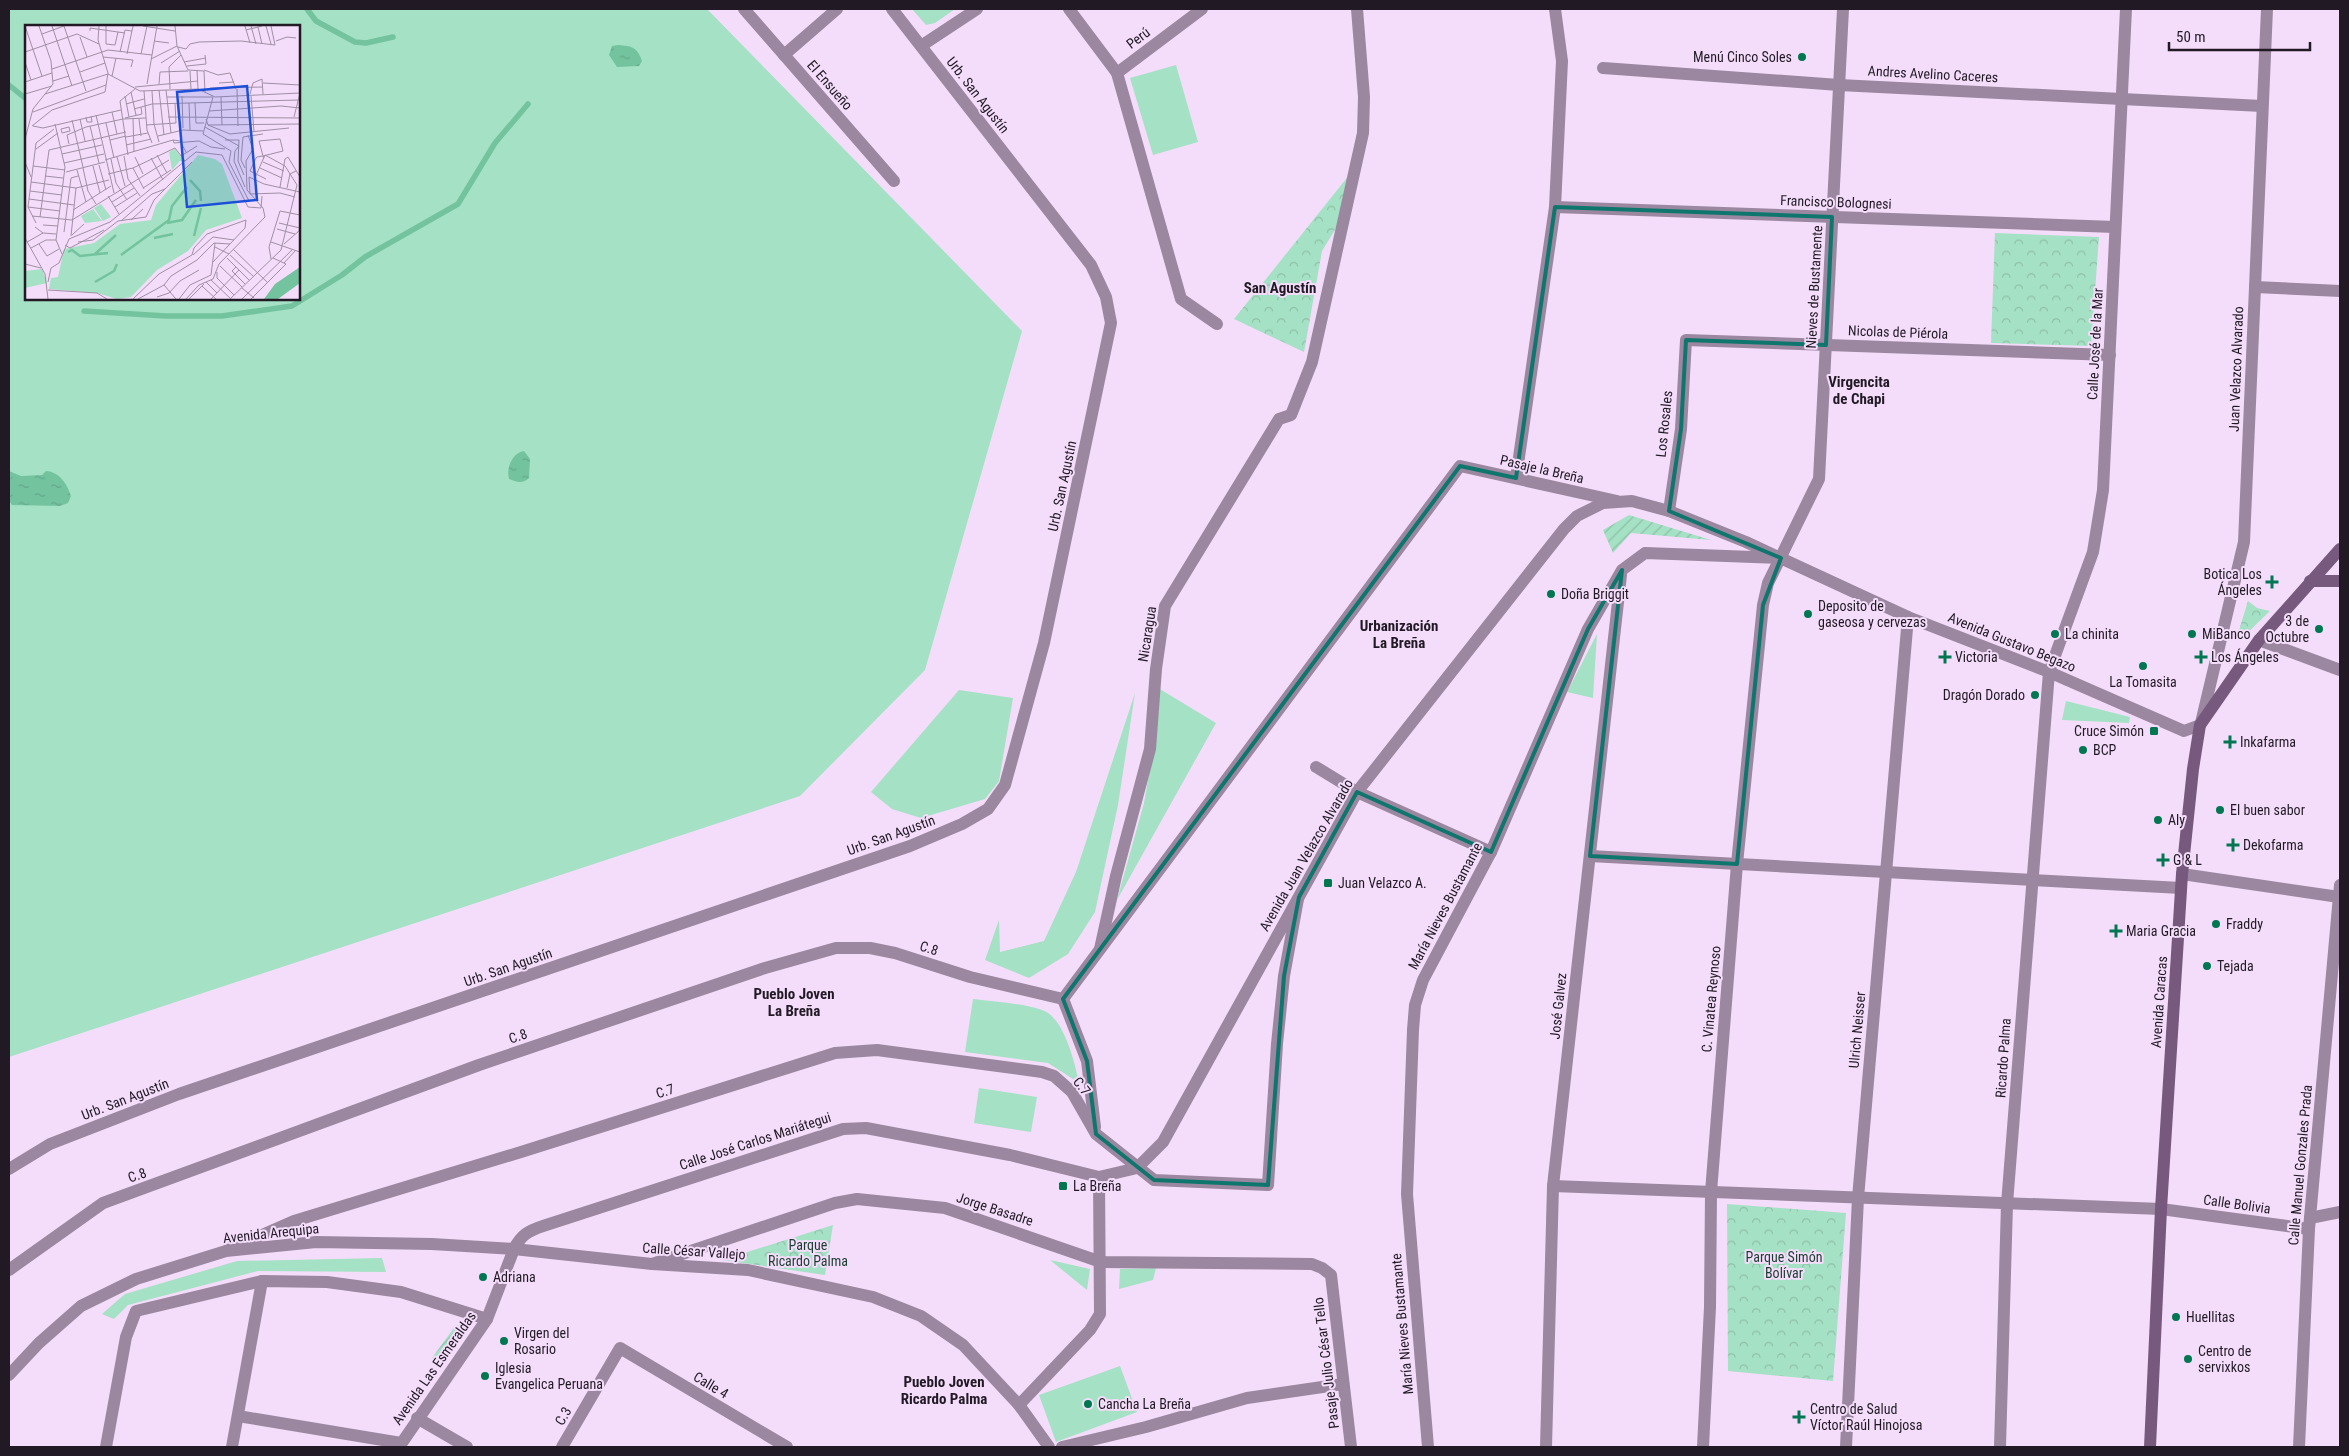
<svg xmlns="http://www.w3.org/2000/svg" width="2349" height="1456" viewBox="0 0 2349 1456" font-family="'Roboto Condensed',sans-serif">
	<style>
		.grass { fill: #a5e1c4; fill-rule: evenodd }
		.park { fill: url(#park-crowns) }
		.garden { fill: url(#garden-furrows) }
		.water { fill: url(#water-ripples) }
		.lines { fill: none; stroke-linecap: round; stroke-linejoin: round }
		.stream { stroke: #73c39f; stroke-width: 5.5 }
		.minor { stroke: #9b87a0; stroke-width: 12 }
		.tertiary { stroke: #9b87a0; stroke-width: 12 }
		.secondary { stroke: #76597d; stroke-width: 12 }
		.marked { fill: none; stroke: #0f766e; stroke-width: 4; stroke-linejoin: round }
		.poi-dot { fill: #007651; stroke: #f4ddfa; stroke-width: 2 }
		.labels { text-anchor: middle; dominant-baseline: central; stroke-width: 4; stroke-linejoin: round; paint-order: stroke }
		.street-label { font-size: 14px; fill: #211924; stroke: #f4ddfa }
		.poi-label { font-size: 14px; fill: #211924; stroke: #f4ddfa; text-anchor: start }
		.park-label { font-size: 14px; fill: #193d2e; stroke: #f4ddfa }
		.neighbourhood-label { font-size: 15px; font-weight: bold; fill: #211924; stroke: #f4ddfa }
		.inset-river { fill: none; stroke: #73c39f; stroke-width: 2.5 }
		.inset-road { fill: none; stroke: #a08fa4; stroke-width: 1 }
		.view { fill: #1d4ed8; fill-opacity: 0.15; stroke: #1d4ed8; stroke-width: 2.5 }
		.inset-edge { fill: none; stroke: #211924; stroke-width: 2.5 }
	</style>
	<defs>
		<pattern id="park-crowns" width="20" height="18" patternUnits="userSpaceOnUse" patternTransform="scale(1.25)"><rect width="20" height="18" fill="#a5e1c4"/><path d="M2 6a3 3 0 1 1 6 0M12 15a3 3 0 1 1 6 0" fill="none" stroke="#8ec0a8"/></pattern>
		<pattern id="garden-furrows" width="10" height="10" patternUnits="userSpaceOnUse" patternTransform="scale(1.25)"><rect width="10" height="10" fill="#a5e1c4"/><path d="M-1 1l2-2M0 10L10 0M9 11l2-2" fill="none" stroke="#8ec0a8"/></pattern>
		<pattern id="water-ripples" width="26" height="14" patternUnits="userSpaceOnUse" patternTransform="scale(1.25)"><rect width="26" height="14" fill="#73c39f"/><path d="M2 4q2-2 4 0t4 0M15 11q2-2 4 0t4 0" fill="none" stroke="#63a789"/></pattern>
	</defs>
	<rect width="100%" height="100%" fill="#f4ddfa"/>
	<g class="grass">
		<path d="M9 9H707L1022 331 925 670 800 796 9 1057ZM26 26H299V299H26Z"/>
		<path d="M912 9H955L935 23 926 25Z"/>
		<path d="M1176 65 1198 142 1153 155 1130 78Z"/>
		<path d="M1597 634 1593 698 1567 692Z"/>
		<path d="M1158 688 1216 723 1117 900 1144 803 1154 747Z"/>
		<path d="M959 690 1013 698 999 781 985 799 921 818 892 809 871 792Z"/>
		<path d="M1135 693 1118 805 1095 912 1068 954 1029 978 985 960 999 920 1000 952 1044 941 1076 872Z"/>
		<path d="M2066 701 2130 717 2129 723 2062 720Z"/>
		<path d="M973 999C995 1002 1021 1003 1042 1010 1066 1018 1076 1069 1081 1091L1073 1079 1048 1063 965 1052Z"/>
		<path d="M979 1088 1037 1097 1031 1132 974 1123Z"/>
		<path d="M382 1258 386 1272 258 1271 128 1305 114 1319 102 1314 125 1294 237 1261Z"/>
		<path d="M1050 1260 1090 1269 1087 1290Z"/>
		<path d="M1156 1268 1153 1280 1119 1289 1120 1269Z"/>
		<path d="M1120 1366 1137 1412 1056 1442 1039 1395Z"/>
	</g>
	<g class="park">
		<path d="M1354 169 1341 220 1322 251 1304 352 1234 319Z"/>
		<path d="M1995 233 2099 237 2091 346 1991 343Z"/>
		<path d="M2248 601 2257 608 2270 611 2240 640 2237 637Z"/>
		<path d="M1727 1204 1846 1213 1833 1381 1728 1371Z"/>
		<path d="M833 1225 825 1275 722 1260Z"/>
	</g>
	<g class="garden">
		<path d="M1629 515 1711 540 1631 533 1613 553 1603 530Z"/>
		<path d="M456 1325 467 1327 443 1363 432 1358Z"/>
	</g>
	<g class="water">
		<path d="M618 45C632 46 637 47 642 61L639 66 617 67 609 55 612 46Z"/>
		<path d="M524 451 530 459 529 478C523 484 516 482 509 479 506 468 512 453 524 451Z"/>
		<path d="M9 471 21 476 42 475 46 471C60 472 67 484 71 496L68 503 60 506 12 505 9 501Z"/>
	</g>
	<g class="lines">
		<g class="stream">
			<path d="M307 9 316 21 355 42 366 43 393 37"/>
			<path d="M9 85 26 99"/>
			<path d="M84 311 166 316H222L292 306 342 275 365 257 458 204 495 143 528 104"/>
		</g>
		<g class="minor">
			<path d="M744 9 894 181"/>
			<path d="M1069 9 1117 73 1181 299 1217 324"/>
			<path d="M921 46 977 9"/>
			<path d="M784 55 837 9"/>
			<path d="M1603 68 1839 85 2262 106"/>
			<path d="M1117 73 1202 9"/>
			<path d="M1555 207 2115 227"/>
			<path d="M2255 287 2340 291"/>
			<path d="M1516 478 1555 207 1562 61 1555 9"/>
			<path d="M1669 511 1681 429 1686 340 2110 355"/>
			<path d="M2259 640 2340 670"/>
			<path d="M2201 723 2244 542 2267 9"/>
			<path d="M1316 767 1357 792 1491 852"/>
			<path d="M1590 856 2181 888"/>
			<path d="M2182 874 2339 897"/>
			<path d="M1100 949 1116 876 1150 749 1156 669 1165 606 1279 419 1291 415 1312 362 1363 133 1364 97 1357 9"/>
			<path d="M1063 999 1460 466 1617 501"/>
			<path d="M1063 999 1087 1061 1095 1127"/>
			<path d="M9 1169 50 1144 179 1094 910 846 962 824 988 809 1005 785 1044 643 1111 323 1106 297 1091 265 892 9"/>
			<path d="M1553 1186 2161 1209 2309 1229"/>
			<path d="M2310 1218 2340 1212"/>
			<path d="M228 1250 294 1221 521 1152 835 1053 877 1050 1042 1072 1054 1076 1072 1092 1096 1134 1154 1180 1268 1185 1277 1044 1284 976 1298 899"/>
			<path d="M652 1264 835 1203 857 1199 945 1208 1101 1262 1312 1264 1322 1268 1331 1275 1351 1447"/>
			<path d="M9 1270 103 1203 479 1065 765 968 836 948H870L895 953 970 977 1063 999"/>
			<path d="M1019 1405 1090 1330 1100 1314 1099 1177"/>
			<path d="M238 1416 401 1443"/>
			<path d="M417 1418 467 1447"/>
			<path d="M106 1447 126 1337 136 1311 262 1281 327 1282 401 1292 487 1319"/>
			<path d="M232 1447 262 1281"/>
			<path d="M399 1447 487 1319 514 1249 652 1264 748 1270 873 1297 921 1316 963 1345 1019 1405 1049 1447"/>
			<path d="M562 1447 620 1348 787 1447"/>
			<path d="M1062 1447 1146 1427 1247 1398 1343 1384"/>
			<path d="M1428 1447 1407 1194 1413 1030 1415 1005 1423 980 1491 852 1588 629 1622 570 1645 553 1781 558"/>
			<path d="M1546 1447 1553 1186 1621 575"/>
			<path d="M1703 1447 1710 1307 1711 1192 1737 864 1763 605 1768 583 1819 479 1843 9"/>
			<path d="M1846 1447 1858 1198 1908 617"/>
			<path d="M2000 1447 2007 1204 2049 672 2093 552 2103 490 2126 9"/>
			<path d="M2299 1447 2309 1229 2340 885"/>
		</g>
		<path class="tertiary" d="M9 1375 39 1343 81 1306 136 1279 226 1251 316 1242 432 1244 514 1249C521 1235 528 1231 543 1226L843 1129 866 1128 1010 1155 1099 1177 1137 1168 1163 1142 1357 792 1564 529 1577 516 1603 503 1632 501 1669 511 1746 542 1908 617 2049 672 2184 731 2200 725"/>
		<g class="secondary">
			<path d="M2310 581H2340"/>
			<path d="M2150 1447 2161 1209 2182 874 2193 769 2200 725 2259 640 2340 549"/>
		</g>
	</g>
	<path class="marked" d="M1555 207 1832 217 1826 345 1686 340 1681 429 1669 511 1781 558 1763 605 1737 864 1590 856 1622 570 1588 629 1491 852 1357 792 1299 897 1284 976 1268 1185 1154 1180 1096 1134 1087 1061 1063 999 1460 466 1516 478Z"/>
	<g class="poi-dot">
		<circle cx="1802" cy="57" r="5"/>
		<path d="M2269.5 574.5h5v5h5v5h-5v5h-5v-5h-5v-5h5z"/>
		<circle cx="1551" cy="594" r="5"/>
		<circle cx="1808" cy="614" r="5"/>
		<circle cx="2319" cy="629" r="5"/>
		<circle cx="2055" cy="634" r="5"/>
		<circle cx="2192" cy="634" r="5"/>
		<path d="M1942.5 649.5h5v5h5v5h-5v5h-5v-5h-5v-5h5z"/>
		<path d="M2198.5 649.5h5v5h5v5h-5v5h-5v-5h-5v-5h5z"/>
		<circle cx="2143" cy="666" r="5"/>
		<circle cx="2035" cy="695" r="5"/>
		<rect x="2149" y="726" width="10" height="10" rx="2.5"/>
		<path d="M2227.5 734.5h5v5h5v5h-5v5h-5v-5h-5v-5h5z"/>
		<circle cx="2083" cy="750" r="5"/>
		<circle cx="2220" cy="810" r="5"/>
		<circle cx="2158" cy="820" r="5"/>
		<path d="M2230.5 837.5h5v5h5v5h-5v5h-5v-5h-5v-5h5z"/>
		<path d="M2160.5 852.5h5v5h5v5h-5v5h-5v-5h-5v-5h5z"/>
		<rect x="1323" y="878" width="10" height="10" rx="2.5"/>
		<circle cx="2216" cy="924" r="5"/>
		<path d="M2113.5 923.5h5v5h5v5h-5v5h-5v-5h-5v-5h5z"/>
		<circle cx="2207" cy="966" r="5"/>
		<rect x="1058" y="1181" width="10" height="10" rx="2.5"/>
		<circle cx="483" cy="1277" r="5"/>
		<circle cx="2176" cy="1317" r="5"/>
		<circle cx="504" cy="1341" r="5"/>
		<circle cx="2188" cy="1359" r="5"/>
		<circle cx="485" cy="1376" r="5"/>
		<circle cx="1088" cy="1404" r="5"/>
		<path d="M1796.5 1409.5h5v5h5v5h-5v5h-5v-5h-5v-5h5z"/>
	</g>
	<g class="labels">
		<g class="street-label">
			<text transform="translate(1138 38) rotate(-37)">Perú</text>
			<text transform="translate(1933 74) rotate(3)">Andres Avelino Caceres</text>
			<text transform="translate(830 85) rotate(49)">El Ensueño</text>
			<text transform="translate(978 95) rotate(52)">Urb. San Agustín</text>
			<text transform="translate(1836 202) rotate(2)">Francisco Bolognesi</text>
			<text transform="translate(1814 287) rotate(-87)">Nieves de Bustamente</text>
			<text transform="translate(1898 332) rotate(2)">Nicolas de Piérola</text>
			<text transform="translate(2095 344) rotate(-87)">Calle José de la Mar</text>
			<text transform="translate(2236 369) rotate(-88)">Juan Velazco Alvarado</text>
			<text transform="translate(1664 424) rotate(-84)">Los Rosales</text>
			<text transform="translate(1542 469) rotate(13)">Pasaje la Breña</text>
			<text transform="translate(1062 486) rotate(-78)">Urb. San Agustín</text>
			<text transform="translate(1147 634) rotate(-81)">Nicaragua</text>
			<text transform="translate(2012 642) rotate(22)">Avenida Gustavo Begazo</text>
			<text transform="translate(891 835) rotate(-20)">Urb. San Agustín</text>
			<text transform="translate(1306 855) rotate(-60)">Avenida Juan Velazco Alvarado</text>
			<text transform="translate(1445 906) rotate(-62)">María Nieves Bustamante</text>
			<text transform="translate(929 948) rotate(18)">C.8</text>
			<text transform="translate(508 967) rotate(-19)">Urb. San Agustín</text>
			<text transform="translate(1711 999) rotate(-85)">C. Vinatea Reynoso</text>
			<text transform="translate(2159 1002) rotate(-86)">Avenida Caracas</text>
			<text transform="translate(1558 1006) rotate(-84)">José Galvez</text>
			<text transform="translate(1857 1030) rotate(-85)">Ulrich Neisser</text>
			<text transform="translate(518 1036) rotate(-19)">C.8</text>
			<text transform="translate(2003 1058) rotate(-86)">Ricardo Palma</text>
			<text transform="translate(1082 1086) rotate(52)">C.7</text>
			<text transform="translate(665 1091) rotate(-18)">C.7</text>
			<text transform="translate(125 1099) rotate(-21)">Urb. San Agustín</text>
			<text transform="translate(755 1141) rotate(-18)">Calle José Carlos Mariátegui</text>
			<text transform="translate(2300 1165) rotate(-85)">Calle Manuel Gonzales Prada</text>
			<text transform="translate(137 1175) rotate(-20)">C.8</text>
			<text transform="translate(2237 1204) rotate(8)">Calle Bolivia</text>
			<text transform="translate(995 1209) rotate(18)">Jorge Basadre</text>
			<text transform="translate(271 1233) rotate(-6)">Avenida Arequipa</text>
			<text transform="translate(694 1251) rotate(4)">Calle César Vallejo</text>
			<text transform="translate(1402 1324) rotate(-95)">María Nieves Bustamante</text>
			<text transform="translate(1326 1363) rotate(-97)">Pasaje Julio César Tello</text>
			<text transform="translate(434 1368) rotate(-55)">Avenida Las Esmeraldas</text>
			<text transform="translate(711 1385) rotate(31)">Calle 4</text>
			<text transform="translate(563 1416) rotate(-60)">C.3</text>
		</g>
		<g class="poi-label">
			<text x="1792" y="57" text-anchor="end">Menú Cinco Soles</text>
			<text x="2262" y="574" text-anchor="end">Botica Los<tspan x="2262" dy="16">Ángeles</tspan></text>
			<text x="1561" y="594">Doña Briggit</text>
			<text x="1818" y="606">Deposito de<tspan x="1818" dy="16">gaseosa y cervezas</tspan></text>
			<text x="2309" y="621" text-anchor="end">3 de<tspan x="2309" dy="16">Octubre</tspan></text>
			<text x="2065" y="634">La chinita</text>
			<text x="2202" y="634">MiBanco</text>
			<text x="1955" y="657">Victoria</text>
			<text x="2211" y="657">Los Ángeles</text>
			<text x="2143" y="682" text-anchor="middle">La Tomasita</text>
			<text x="2025" y="695" text-anchor="end">Dragón Dorado</text>
			<text x="2144" y="731" text-anchor="end">Cruce Simón</text>
			<text x="2240" y="742">Inkafarma</text>
			<text x="2093" y="750">BCP</text>
			<text x="2230" y="810">El buen sabor</text>
			<text x="2168" y="820">Aly</text>
			<text x="2243" y="845">Dekofarma</text>
			<text x="2173" y="860">G &amp; L</text>
			<text x="1338" y="883">Juan Velazco A.</text>
			<text x="2226" y="924">Fraddy</text>
			<text x="2126" y="931">Maria Gracia</text>
			<text x="2217" y="966">Tejada</text>
			<text x="1073" y="1186">La Breña</text>
			<text x="493" y="1277">Adriana</text>
			<text x="2186" y="1317">Huellitas</text>
			<text x="514" y="1333">Virgen del<tspan x="514" dy="16">Rosario</tspan></text>
			<text x="2198" y="1351">Centro de<tspan x="2198" dy="16">servixkos</tspan></text>
			<text x="495" y="1368">Iglesia<tspan x="495" dy="16">Evangelica Peruana</tspan></text>
			<text x="1098" y="1404">Cancha La Breña</text>
			<text x="1810" y="1409">Centro de Salud<tspan x="1810" dy="16">Víctor Raúl Hinojosa</tspan></text>
		</g>
		<g class="park-label">
			<text x="808" y="1245">Parque<tspan x="808" dy="16">Ricardo Palma</tspan></text>
			<text x="1784" y="1257">Parque Simón<tspan x="1784" dy="16">Bolívar</tspan></text>
		</g>
		<g class="neighbourhood-label">
			<text x="1280" y="288">San Agustín</text>
			<text x="1859" y="382">Virgencita<tspan x="1859" dy="17">de Chapi</tspan></text>
			<text x="1399" y="626">Urbanización<tspan x="1399" dy="17">La Breña</tspan></text>
			<text x="794" y="994">Pueblo Joven<tspan x="794" dy="17">La Breña</tspan></text>
			<text x="944" y="1382">Pueblo Joven<tspan x="944" dy="17">Ricardo Palma</tspan></text>
		</g>
	</g>
	<g transform="translate(25 25)">
		<rect width="275" height="275" fill="#f4ddfa"/>
		<path d="M150 124 159 136H155L147 145 144 127ZM173 130 190 134 197 139 217 193 181 205 163 226 132 245 106 272 92 274 72 268 24 264 26 253 33 252 39 224 69 218 95 199 126 195 131 180ZM76 179 86 192 78 196 69 183Z" fill="#a5e1c4"/>
		<path d="M164 217 160 227 146 235V225Z" fill="#a5e1c4"/>
		<path d="M68 184 77 196 60 198 56 191ZM17 244 22 258 0 263V246Z" fill="#a5e1c4"/>
		<path d="M275 242V258L253 274H239L250 259Z" fill="#73c39f"/>
		<path class="inset-river" d="M165 155 175 166 176 176M142 198 157 195 171 175M169 211 176 183M129 213 148 209M43 227 47 225 55 231 83 228M70 229 91 210M96 230 144 195 147 181 162 162M70 257 89 246 92 239"/>
		<path class="inset-road" d="M0 1 17 51M27 1 47 61M39 1 61 66M81 1V19L90 20 93 7M118 1 150 6M150 1 152 21 163 45 179 46 180 67M220 1 225 18M226 1 231 19M241 1 246 19M233 2 237 19M221 5 237 1M65 6V3L100 8M17 9 39 1M55 12 62 32M129 16 144 18M251 16 262 12 271 13M153 22 161 24 165 19 174 17 216 16 250 20 246 1M0 27 52 9 74 19M95 27 100 5 107 6M102 29 108 1M116 29 122 1M78 32 108 35 106 42M126 34 152 21M0 37 6 55M159 37 181 33M136 38 155 26M162 41 181 39 180 30M27 44 83 25 127 30M172 45 173 64M179 45 193 50 205 48 211 64M165 46 166 64M55 47 80 38M87 51 91 33M28 56 44 51M0 57 27 48M194 58 209 57M238 58 275 60M122 59 132 1M134 59 135 47 163 46M110 62 173 56M185 63 238 62M145 64 144 42 156 30M212 64 213 101M134 65 139 110M141 65 146 108M119 66 122 105 127 118M127 66 129 99 134 117M106 67 111 90M0 69 27 61M20 69 83 49 115 66 173 64 190 72 275 68M225 69 228 58 237 54 238 69M100 71 104 92M157 71 158 103M226 71 229 106M142 72H188L178 109 206 126M196 72 197 100M164 78 165 105M170 78 171 98H179M101 79 119 74M109 84 127 79 273 75M184 86 256 81 275 83M8 87 81 60M87 87 92 109M71 90 89 168M61 92 62 97H67L66 91M143 92 275 93M269 92 275 68M100 93 117 89 116 82M55 94 60 116M108 94 109 127M114 94 116 111M181 94 183 100 205 109 264 103M47 95 58 142M81 98 89 133M30 99 40 142 31 215 37 229M121 100 151 98 150 78M183 100 275 99M7 101 27 85 80 67 83 48 73 15 74 1M8 101 18 103 96 85M65 101 74 138M44 102 45 106 37 108 36 104ZM180 102 214 121M133 111 158 105 178 106M101 112 123 108M0 114 8 84 28 59 26 36 14 1M85 115 101 111M148 115 149 118 174 116 186 122 200 124M200 115H214L213 136 219 150M11 118 29 104M44 119 42 110 61 102 98 94 121 93M101 120 126 114M214 121 210 126 209 136 220 162M11 124 33 108M206 126 204 137 224 176M37 129 77 120M103 130 95 76 110 64M132 130 142 148M99 131 103 154 115 171M156 131 172 121M92 132 100 161M110 132 118 149M126 133 138 155M239 133 238 131 234 116 255 114 258 126 238 131 232 132 231 133 225 146 241 154M86 134 91 158 102 175M80 135 148 115 155 116 161 127M0 137 6 152M238 137 259 146M39 138 79 129M74 140 81 165M8 141 40 145M68 141 75 168M58 143 63 166 71 179M108 143 119 164M220 143 216 135 218 112 238 109M235 143 257 153M52 145 61 177M41 147 80 137M83 149 108 143 150 123 160 136M20 151 38 153M224 152 225 169 255 168 270 172M224 152 239 159 275 167M229 155 240 130 260 141 272 160M6 157 51 163 84 155M255 162 260 134 263 132 275 152M118 163 146 145M262 163 265 149 271 146M5 166 37 170M83 171 94 189M4 174 49 180M87 177 109 163M3 182 35 186M90 182 112 168M48 185 86 161M7 191 47 195M15 192 24 125 101 107M121 192 129 175 167 137M47 195 144 135M106 195 118 184M96 196 127 169 140 164M11 198 3 182 11 118M254 198 275 203M18 200 33 201M10 202 18 208 31 209M252 204 270 209M39 207 46 153 53 151M47 210 59 199M46 211 51 163M0 213 20 249 23 274M2 217 18 208M53 217 68 215 93 196 121 192M246 217 275 227M14 219 22 231 34 224M259 219 275 205M40 220 45 223 79 205M190 222 204 229M6 223 21 215H31M208 224 243 258M168 230 188 212 209 215M205 230 228 251M202 233 224 255M246 234 244 222 255 186 275 190M259 238 271 225M0 239 16 243M195 241 217 262M211 242 207 246 220 259M192 247V253L209 270M186 255 206 274M23 257 26 243 34 238 44 214 85 197 171 127 197 130 223 182 236 183 237 171M181 257 192 268M139 260 151 274M177 261 191 274M217 263 229 273M23 265 72 268 82 274M132 272 144 268 155 256 174 245M108 274 134 249 167 230 169 223 182 209 221 195 220 203 188 237M113 274 139 260 146 251 172 235 189 218 205 219M154 274 165 260 186 250 190 218M161 274 174 260 188 254 194 239 240 192 238 183 222 165 221 136 228 124 223 110M164 274 179 259M186 274 214 245M205 274 256 225 272 160M217 274 268 224M226 274 261 239 248 233"/>
		<path class="view" d="M222 61 232 175 162 182 152 67Z"/>
		<rect width="275" height="275" class="inset-edge"/>
	</g>
	<rect width="2349" height="1456" fill="none" stroke="#211924" stroke-width="20"/>
	<path d="M2169 42v8h141v-8" fill="none" stroke="#211924" stroke-width="2.5"/>
	<text x="2176" y="42" font-size="15" fill="#211924" stroke="#f4ddfa" stroke-width="4" paint-order="stroke">50 m</text>
</svg>
